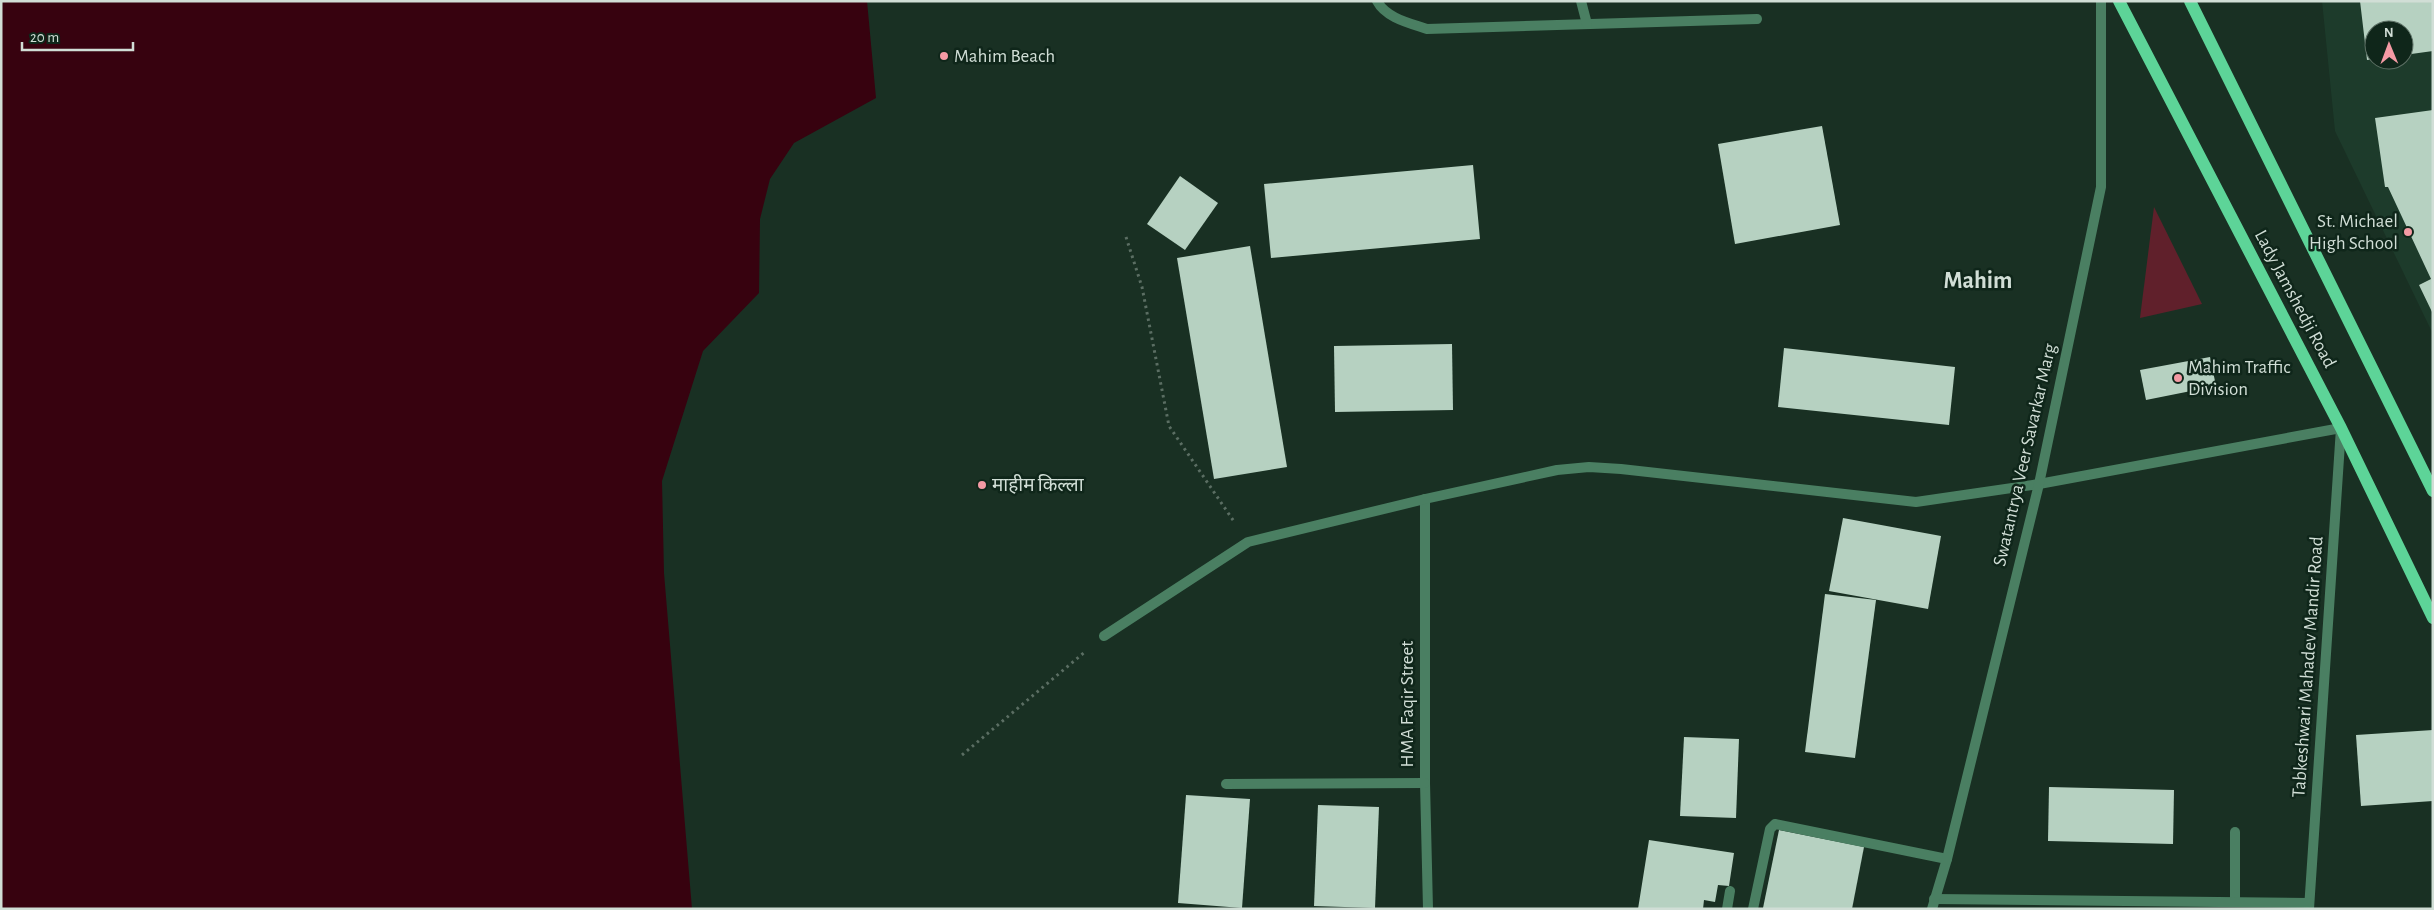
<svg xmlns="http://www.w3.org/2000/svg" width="2434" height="910" viewBox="0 0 2434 910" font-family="'Alegreya Sans','Noto Sans Devanagari',sans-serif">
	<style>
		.built { fill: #1d3b2b; fill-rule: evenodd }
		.green { fill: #60202b }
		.water { fill: #37020f }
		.building { fill: #b6d1c1 }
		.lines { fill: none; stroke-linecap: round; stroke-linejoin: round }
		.path { stroke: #5b6e63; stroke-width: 3; stroke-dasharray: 2.5 4; stroke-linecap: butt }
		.minor { stroke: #4a7f62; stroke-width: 10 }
		.tertiary { stroke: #4a7f62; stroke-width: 10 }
		.primary { stroke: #5dd498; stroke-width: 12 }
		.poi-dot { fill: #f49aa4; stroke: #0f261a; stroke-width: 2 }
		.labels { text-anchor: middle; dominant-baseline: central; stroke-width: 5; stroke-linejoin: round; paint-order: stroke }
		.poi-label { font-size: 19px; fill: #d1ded6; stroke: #0f261a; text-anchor: start }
		.street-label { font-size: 19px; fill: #d1ded6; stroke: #0f261a }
		.district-label { font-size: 24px; font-weight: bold; fill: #d1ded6; stroke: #0f261a }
	</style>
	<rect width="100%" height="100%" fill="#193023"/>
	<path class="built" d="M2322 1H2433V334L2335 131ZM2374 30H2404V60H2374Z"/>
	<path class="green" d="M2154 207 2202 304 2140 318Z"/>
	<path class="water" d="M1 1H867L876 98 794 143 770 179 760 219 759 293 703 351 662 481 664 573 692 909H1Z"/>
	<g class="building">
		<path d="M2360 1H2433V51L2404 55V30H2374V59L2367 60Z"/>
		<path d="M2433 110V314L2419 285 2431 279 2388 187H2385L2375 118Z"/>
		<path d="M1822 126 1840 225 1735 244 1718 144Z"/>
		<path d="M1473 165 1480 239 1271 258 1264 184Z"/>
		<path d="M1180 176 1218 203 1185 250 1147 224Z"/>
		<path d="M1250 246 1287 467 1214 479 1177 258Z"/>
		<path d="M1452 344 1453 410 1335 412 1334 346Z"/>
		<path d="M1784 348 1955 367 1949 425 1778 407Z"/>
		<path d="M2210 357 2216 386 2146 400 2140 370Z"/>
		<path d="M1843 518 1941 536 1928 609 1829 591Z"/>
		<path d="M1825 594 1876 600 1855 758 1805 752Z"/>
		<path d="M2433 730V801L2361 806 2356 735Z"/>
		<path d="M1684 737 1739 739 1736 818 1680 816Z"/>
		<path d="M2049 787 2174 790 2173 844 2048 841Z"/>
		<path d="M1186 795 1250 799 1242 908 1178 903Z"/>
		<path d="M1318 805 1379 807 1375 908 1314 906Z"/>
		<path d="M1779 830 1864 847 1852 909 1763 908Z"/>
		<path d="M1649 840 1734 853 1729 886 1718 885 1715 902 1704 900 1703 909H1638Z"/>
	</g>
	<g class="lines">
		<g class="path">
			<path d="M1126 237 1142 287 1169 426 1235 523"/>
			<path d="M962 755 1086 651"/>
		</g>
		<g class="minor">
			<path d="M1377 1C1386 18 1409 23 1427 29L1757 19"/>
			<path d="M1581 1 1587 24"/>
			<path d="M1425 499V783L1428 909"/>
			<path d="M1104 636 1248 542 1425 499 1557 470 1589 467 1621 469 1916 502 2039 484 2341 428 2309 909"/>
			<path d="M1226 784 1425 783"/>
			<path d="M2235 832V902"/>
			<path d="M1934 899 2309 903"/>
			<path d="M1727 909 1730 891"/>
			<path d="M1753 909 1770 829 1775 824 1947 859"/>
		</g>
		<path class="tertiary" d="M1932 909 1947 859 2039 484 2101 187V1"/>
		<g class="primary">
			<path d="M2119 1 2341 428 2433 618"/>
			<path d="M2190 1 2433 491"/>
		</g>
	</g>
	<g class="poi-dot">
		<circle cx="944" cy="56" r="5"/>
		<circle cx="2408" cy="232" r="5"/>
		<circle cx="2178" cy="378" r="5"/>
		<circle cx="982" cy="485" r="5"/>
	</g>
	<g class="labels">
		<g class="poi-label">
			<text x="954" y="56">Mahim Beach</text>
			<text x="2398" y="221" text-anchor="end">St. Michael<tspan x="2398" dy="22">High School</tspan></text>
			<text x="2188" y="367">Mahim Traffic<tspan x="2188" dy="22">Division</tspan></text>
			<text x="992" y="485">माहीम किल्ला</text>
		</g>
		<g class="street-label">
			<text transform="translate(2295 299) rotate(62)">Lady Jamshedji Road</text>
			<text transform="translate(2025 455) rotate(-77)">Swatantrya Veer Savarkar Marg</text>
			<text transform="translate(2308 667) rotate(-86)">Tabkeshwari Mahadev Mandir Road</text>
			<text transform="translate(1407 704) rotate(-90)">HMA Faqir Street</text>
		</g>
		<g class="district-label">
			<text x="1978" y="281">Mahim</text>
		</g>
	</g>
	<rect width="2434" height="910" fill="none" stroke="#d1ded6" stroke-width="5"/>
	<g transform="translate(2389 45) rotate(359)"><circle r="24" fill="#0f261a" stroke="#5d7065"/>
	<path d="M0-4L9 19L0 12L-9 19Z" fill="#f49aa4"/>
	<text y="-8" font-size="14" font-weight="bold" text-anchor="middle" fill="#d1ded6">N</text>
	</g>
	<path d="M22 42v8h111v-8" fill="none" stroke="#d1ded6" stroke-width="2.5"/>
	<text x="30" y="42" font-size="15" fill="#d1ded6" stroke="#0f261a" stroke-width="4" paint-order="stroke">20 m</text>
</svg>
